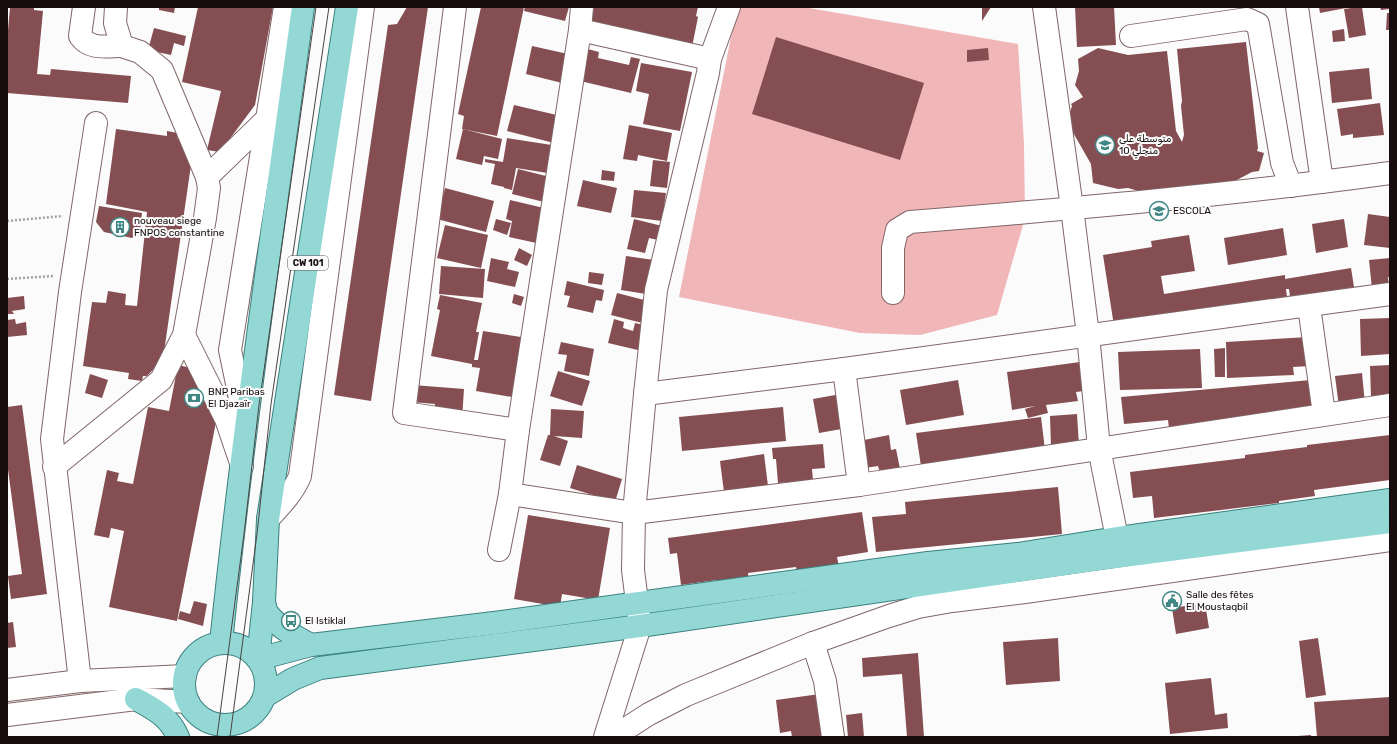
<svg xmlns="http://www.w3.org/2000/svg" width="1397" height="744" viewBox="0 0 1397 744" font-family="Rubik,'Noto Sans Arabic',sans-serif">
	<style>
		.green { fill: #f0b6b8 }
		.building { fill: #854e52 }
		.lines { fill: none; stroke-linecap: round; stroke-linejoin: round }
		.minor-casing { stroke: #816667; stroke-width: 24 }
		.major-casing { stroke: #3a807e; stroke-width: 24 }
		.path { stroke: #a5a1a2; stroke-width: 2.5; stroke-dasharray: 2 2; stroke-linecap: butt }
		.minor { stroke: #fff; stroke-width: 22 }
		.major { stroke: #94d8d6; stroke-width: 22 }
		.tram { stroke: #4a4343; stroke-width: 1 }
		.labels { text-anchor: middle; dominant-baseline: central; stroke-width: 4; stroke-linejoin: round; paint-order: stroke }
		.shield { fill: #fbfbfb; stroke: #5b5455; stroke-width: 1 }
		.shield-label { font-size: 9px; font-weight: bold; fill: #170d0e }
		.poi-label { font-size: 10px; fill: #170d0e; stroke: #fbfbfb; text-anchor: start }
	</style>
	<rect width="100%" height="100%" fill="#fbfbfb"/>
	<path class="green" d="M737 7H803L1018 44 1024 144 1025 218 997 315 920 335 860 333 679 297Z"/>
	<g class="building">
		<path d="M10 7H34V10L43 11 37 74 50 75 51 69 131 76 128 103 7 93V42Z"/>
		<path d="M159 7H175L174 13 159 10Z"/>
		<path d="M198 7H273L255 105 220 152 207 150 221 91 182 82Z"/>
		<path d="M407 7H428L371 401 334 395 388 25 397 24Z"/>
		<path d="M481 7H524L497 136 462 129 464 116 458 114Z"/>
		<path d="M525 7H569L565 21 524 11Z"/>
		<path d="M594 7H698L696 16 698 17 692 47 590 27Z"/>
		<path d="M980 7H991L982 21V8Z"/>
		<path d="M1075 7H1114L1116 45 1077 47Z"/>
		<path d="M1319 7H1346V8L1320 13Z"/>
		<path d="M1358 7H1362L1366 35 1349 38 1344 9Z"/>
		<path d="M1380 7H1390V9L1381 10Z"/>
		<path d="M1387 13H1390V30H1386Z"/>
		<path d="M154 28 186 36 184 46 174 43 171 55 148 50Z"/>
		<path d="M1344 29 1345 41 1333 42 1332 31Z"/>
		<path d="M776 37 924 83 900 160 752 114Z"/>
		<path d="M1246 42 1258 148 1257 151 1264 153 1259 171 1252 172 1235 181 1142 192 1128 188 1118 189 1093 183 1091 164 1067 122 1072 106 1071 104 1083 97 1075 85 1079 71 1078 59 1098 48 1128 55 1167 51 1176 131 1182 142 1184 135 1181 106 1182 101 1177 49Z"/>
		<path d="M532 46 568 54 562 83 526 74Z"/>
		<path d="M584 48 599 52 598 58 629 65 631 57 640 59 631 93 576 80Z"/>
		<path d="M988 48 989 60 967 62V50Z"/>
		<path d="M641 63 692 72 680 131 643 124 649 94 636 91Z"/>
		<path d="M1369 68 1372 99 1332 103 1329 72Z"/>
		<path d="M1380 103 1384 135 1353 138V134L1341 136 1337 109Z"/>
		<path d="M514 105 561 116 554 143 507 131Z"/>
		<path d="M629 125 672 133 667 161 638 155 637 161 623 159Z"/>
		<path d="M116 129 167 136V131L178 133 177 138 181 139 192 158 163 359 147 376H143L142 381 128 379 129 373 83 366 92 302 106 303 108 291 126 294 125 305 137 306 147 212 106 204Z"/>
		<path d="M463 129 502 139 498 159 484 156 482 165 456 159Z"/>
		<path d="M507 138 558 146 554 174 516 168 512 190 504 188V187L491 184 495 164 485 162V159L503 162Z"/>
		<path d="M653 160 670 162 667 188 650 186Z"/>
		<path d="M518 169 554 178 548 203 512 194Z"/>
		<path d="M602 170 615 172 614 181 601 180Z"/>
		<path d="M583 180 617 188 611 213 577 206Z"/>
		<path d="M445 188 494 201 486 232 437 219Z"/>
		<path d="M634 190 666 193 662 221 631 217Z"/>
		<path d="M510 200 548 209 541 244 509 237 512 221 506 219Z"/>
		<path d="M99 206 142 213 140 232 132 238 104 232 96 222Z"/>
		<path d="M1368 214 1390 217V248L1364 245Z"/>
		<path d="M496 219 511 223 507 235 493 230Z"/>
		<path d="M634 219 662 226 658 240 649 238 645 253 627 249Z"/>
		<path d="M1344 219 1348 247 1316 253 1312 224Z"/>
		<path d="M445 225 488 235 481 268 437 258Z"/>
		<path d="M1283 228 1287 255 1228 265 1224 238Z"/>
		<path d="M1189 235 1195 271 1161 276 1164 294 1285 275V279L1351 268 1355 293 1291 303 1289 289H1286L1288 305 1114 326 1103 255 1152 247 1151 241Z"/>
		<path d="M519 248 532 255 527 266 514 260Z"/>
		<path d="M626 256 654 260 646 294 621 290Z"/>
		<path d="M491 258 509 262 507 269 519 272 515 287 487 281Z"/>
		<path d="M1390 258V277H1388L1389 287 1372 289 1369 260Z"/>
		<path d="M441 266 485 269 483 298 439 294Z"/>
		<path d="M589 272 604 274 602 285 588 283Z"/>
		<path d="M567 281 604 290 602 301 596 300 593 313 567 307 570 296 564 295Z"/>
		<path d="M617 293 652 302 646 324 611 315Z"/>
		<path d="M514 294 524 297 521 306 512 303Z"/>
		<path d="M440 295 482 303 476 332H479L474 360H478L483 331 527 338 518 398 476 391 480 368 472 367V364L431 356 440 310 437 309Z"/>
		<path d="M24 296 25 309 12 311 14 314H7V298Z"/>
		<path d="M1390 318V354L1361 356 1360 319Z"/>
		<path d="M15 319 16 324 26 322 27 335 7 337V320Z"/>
		<path d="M614 319 624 322 623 328 633 331 635 323 648 326 642 351 608 343Z"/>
		<path d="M1308 337 1310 366 1293 367 1294 375 1227 378 1226 342Z"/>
		<path d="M561 342 594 349 589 376 564 371 567 355 558 354Z"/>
		<path d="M1225 348V377H1215L1214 349Z"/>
		<path d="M1200 349 1202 388 1120 390 1118 352Z"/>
		<path d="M1080 362 1084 391 1076 392 1078 401 1046 405 1048 413 1028 418 1025 409 1035 406 1012 410 1007 372Z"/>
		<path d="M178 365 191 368 217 417 177 621 109 607 124 531 111 528 109 538 94 535 107 470 119 473 117 481 133 484 148 407 169 411Z"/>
		<path d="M1390 365V396L1371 398 1370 366Z"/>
		<path d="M558 371 590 381 582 406 550 396Z"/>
		<path d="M1362 373 1365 404 1339 407 1335 376Z"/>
		<path d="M90 374 108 380 102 398 85 393Z"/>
		<path d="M958 380 964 415 906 425 900 390Z"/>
		<path d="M1311 380 1314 410 1169 428 1168 420 1124 424 1121 397Z"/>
		<path d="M413 385 464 389 462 419 434 417 435 404 412 402Z"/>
		<path d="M841 394 847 428 819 433 813 399Z"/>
		<path d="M22 405 47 594 11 599 8 576 22 574 7 462V407Z"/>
		<path d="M783 407 786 441 682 451 679 417Z"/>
		<path d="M551 409 584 411 582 438 554 436 568 441 560 466 540 460 548 435H550Z"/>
		<path d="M1077 414 1079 446 1051 447 1050 416Z"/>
		<path d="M1041 417 1045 450 921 466 916 433Z"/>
		<path d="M889 435 891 450 896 449 900 469 880 473 878 466 865 468 859 441Z"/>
		<path d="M1390 435V480L1314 490 1315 496 1279 501V503L1154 518 1152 496 1133 498 1130 472 1245 458V455L1307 447V445Z"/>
		<path d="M823 444 825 468 812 469 813 480 778 483 776 459H773L772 448Z"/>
		<path d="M764 454 768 486 724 492 720 461Z"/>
		<path d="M577 465 622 479 615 502 570 488Z"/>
		<path d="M1058 487 1062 534 876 552 872 517 906 514 905 502Z"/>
		<path d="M862 512 868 552 837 557 839 567 797 572 796 567 748 573 749 581 717 585V580L681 585 677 553 670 554 668 538Z"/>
		<path d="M528 515 610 528 598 600 562 594 560 607 514 599Z"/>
		<path d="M194 601 207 604 203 626 178 619 180 611 190 614Z"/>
		<path d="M1205 603 1209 628 1176 634 1172 608Z"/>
		<path d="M13 622 16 647 7 648V623Z"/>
		<path d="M1058 638 1060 681 1006 685 1003 642Z"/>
		<path d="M1318 638 1326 695 1306 698 1299 641Z"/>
		<path d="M918 653 924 737H907L902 674 863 677 862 658Z"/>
		<path d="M1211 678 1215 715 1227 713 1228 728 1170 734 1165 683Z"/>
		<path d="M820 694 825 737H792L791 731 780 733 776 700Z"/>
		<path d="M1390 697V737H1317L1314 702Z"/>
		<path d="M862 713 864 737H848L846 715Z"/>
		<path d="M1311 735V737H1298V736Z"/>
	</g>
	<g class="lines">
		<g class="minor-casing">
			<g id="minor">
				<path d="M84 7 80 36C90 50 106 46 122 46"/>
				<path d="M455 7 404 413 518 430"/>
				<path d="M729 7 710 59 708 73 656 290 645 394 634 513 859 485 1390 405"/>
				<path d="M1044 7 1072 208 1088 335 1099 448 1117 538"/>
				<path d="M1297 7 1322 182"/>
				<path d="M580 30 710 59"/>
				<path d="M1131 36 1247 19 1258 24 1282 163 1291 186"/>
				<path d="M207 177 267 119"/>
				<path d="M893 293V248L897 230 910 222C1070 209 1230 195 1390 173"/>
				<path d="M1309 306 1324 414"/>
				<path d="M184 335 226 419 242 466"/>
				<path d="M844 369 859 485"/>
				<path d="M645 394 844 369 1390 294"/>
				<path d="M245 422 230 350 285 7"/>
				<path d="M54 467 161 380 184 335 205 218 209 188 207 177 162 70 140 52 122 46 115 23 116 7"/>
				<path d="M510 494 634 513 633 570 640 626 605 737"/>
				<path d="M268 519C280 506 293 493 300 476L363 7"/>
				<path d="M499 550 510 494 518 430 580 30 582 7"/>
				<path d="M813 643 825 681 833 737"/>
				<path d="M80 681 52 439 70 292 96 123"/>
				<path d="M7 690 80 681 185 676"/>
				<path d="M7 715 136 699 188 702"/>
				<path d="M613 737 649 714 686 695 813 643 889 616 918 607 952 601 1025 592 1390 540"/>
			</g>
		</g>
		<g class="major-casing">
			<g id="major">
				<path d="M347 7 268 519 264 602 258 659 311 645 494 623 928 563 1018 554 1117 538 1390 500"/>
				<path d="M264 602C265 606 266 611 268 614 279 628 296 637 311 645"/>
				<path d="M221 643C243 431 274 219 303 7"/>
				<circle cx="225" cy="684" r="41"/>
				<path d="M265 696 293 679 320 668 640 626 1099 559 1390 522"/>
				<path d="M136 699C155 710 169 716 178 737"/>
			</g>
		</g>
		<g class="path">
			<path d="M7 221 63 216"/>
			<path d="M7 279 54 276"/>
		</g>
		<use href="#minor" class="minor"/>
		<use href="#major" class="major"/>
		<g class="tram">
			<path d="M217 737 244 534 259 405 316 7"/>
			<path d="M230 737 257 534 271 404 329 7"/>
		</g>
	</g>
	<defs>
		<g id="school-ring" transform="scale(1)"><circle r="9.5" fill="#fbfbfb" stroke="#3f8785" stroke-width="1.5"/><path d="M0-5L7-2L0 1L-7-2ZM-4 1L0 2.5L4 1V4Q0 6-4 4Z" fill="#3f8785"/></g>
		<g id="building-ring" transform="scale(1)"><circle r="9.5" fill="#fbfbfb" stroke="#3f8785" stroke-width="1.5"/><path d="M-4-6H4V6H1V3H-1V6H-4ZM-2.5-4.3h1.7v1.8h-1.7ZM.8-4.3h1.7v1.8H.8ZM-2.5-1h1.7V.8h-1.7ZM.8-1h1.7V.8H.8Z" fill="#3f8785"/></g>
		<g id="bank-ring" transform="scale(1)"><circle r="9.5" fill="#fbfbfb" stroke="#3f8785" stroke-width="1.5"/><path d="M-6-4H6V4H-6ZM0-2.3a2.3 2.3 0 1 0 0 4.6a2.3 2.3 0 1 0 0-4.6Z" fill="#3f8785"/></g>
		<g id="civic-ring" transform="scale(1)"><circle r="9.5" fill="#fbfbfb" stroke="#3f8785" stroke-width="1.5"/><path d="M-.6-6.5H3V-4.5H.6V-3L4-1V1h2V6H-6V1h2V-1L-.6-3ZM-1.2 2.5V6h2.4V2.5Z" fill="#3f8785"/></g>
		<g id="bus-ring" transform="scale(1)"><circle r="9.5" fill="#fbfbfb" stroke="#3f8785" stroke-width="1.5"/><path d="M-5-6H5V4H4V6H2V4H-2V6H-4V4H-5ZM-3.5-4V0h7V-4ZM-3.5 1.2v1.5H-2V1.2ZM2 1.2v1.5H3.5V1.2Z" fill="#3f8785"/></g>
	</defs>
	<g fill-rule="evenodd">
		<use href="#school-ring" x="1105" y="145"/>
		<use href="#school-ring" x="1159" y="211"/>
		<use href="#building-ring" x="120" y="227"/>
		<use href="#bank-ring" x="194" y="398"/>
		<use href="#civic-ring" x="1172" y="601"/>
		<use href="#bus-ring" x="291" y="621"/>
	</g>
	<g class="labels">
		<rect class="shield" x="288" y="256" width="40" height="14" rx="3"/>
		<g class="shield-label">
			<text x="308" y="263">CW 101</text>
		</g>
		<g class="poi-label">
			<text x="1119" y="139">متوسطة علي<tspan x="1119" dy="12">منجلي 10</tspan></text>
			<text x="1173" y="211">ESCOLA</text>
			<text x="134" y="221">nouveau siege<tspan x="134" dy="12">FNPOS constantine</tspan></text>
			<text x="208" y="392">BNP Paribas<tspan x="208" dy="12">El Djazaïr</tspan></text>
			<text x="1186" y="595">Salle des fêtes<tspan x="1186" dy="12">El Moustaqbil</tspan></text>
			<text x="305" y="621">El Istiklal</text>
		</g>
	</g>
	<rect width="1397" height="744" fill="none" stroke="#170d0e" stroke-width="16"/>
</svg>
